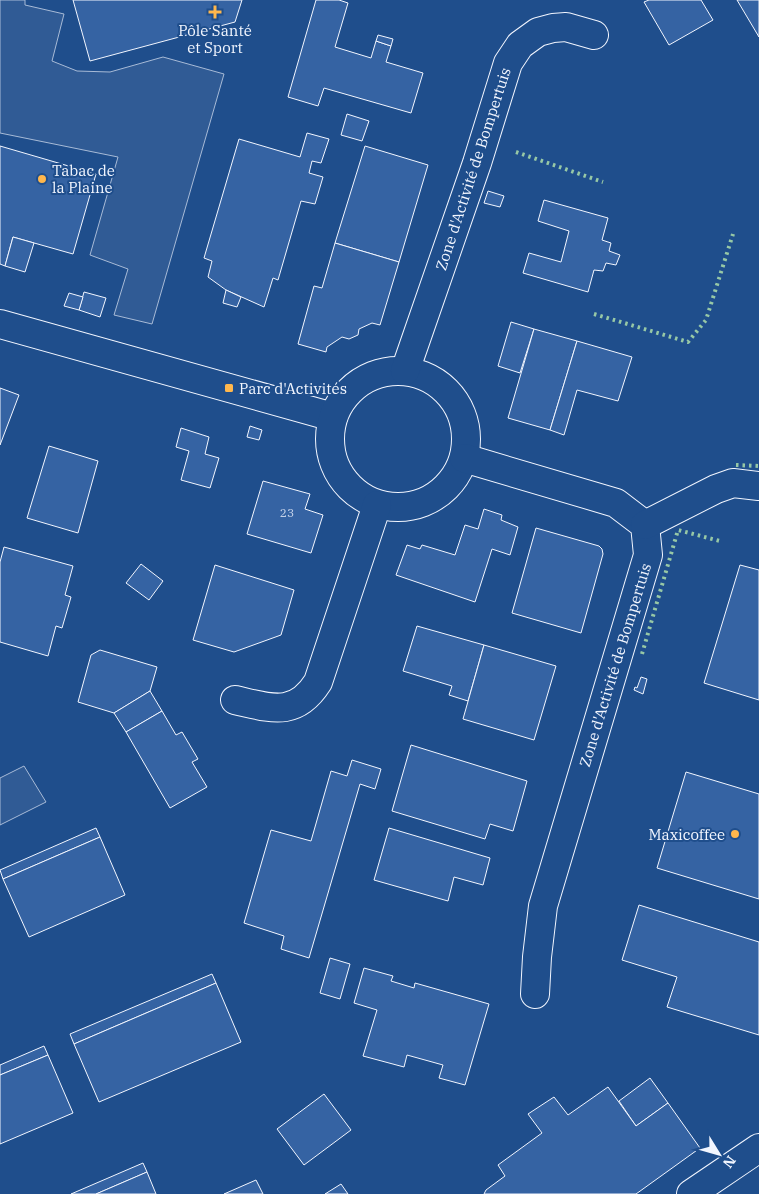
<svg xmlns="http://www.w3.org/2000/svg" width="759" height="1194" viewBox="0 0 759 1194" font-family="'IBM Plex Serif',serif">
	<style>
		.parking { fill: #305b95; stroke: #a8bbd7 }
		.building { fill: #3563a3; stroke: #f2f6ff }
		.lines { fill: none; stroke-linecap: round; stroke-linejoin: round }
		.minor-casing { stroke: #f2f6ff; stroke-width: 30 }
		.minor { stroke: #1f4e8c; stroke-width: 28 }
		.hedge { stroke: #97c8a6; stroke-width: 4; stroke-dasharray: 2.5 4; stroke-linecap: butt }
		.poi-dot { fill: #ffb74d; stroke: #1f4e8c; stroke-width: 2 }
		.labels { text-anchor: middle; dominant-baseline: central; stroke-width: 4; stroke-linejoin: round; paint-order: stroke }
		.number-label { font-size: 12px; fill: #c3d1e8 }
		.poi-label { font-size: 15px; fill: #f2f6ff; stroke: #1f4e8c; text-anchor: start }
		.street-label { font-size: 15px; fill: #f2f6ff; stroke: #1f4e8c }
	</style>
	<rect width="100%" height="100%" fill="#1f4e8c"/>
	<g class="parking">
		<path d="M0 0H25V5L64 14 52 61 77 71 110 72 163 57 224 74 152 324 114 315 128 269 90 255 118 157 0 133Z"/>
		<path d="M24 766 46 802 0 825V778Z"/>
	</g>
	<g class="building">
		<path d="M73 0H242L235 22 90 61Z"/>
		<path d="M316 0H339L348 3 335 47 371 58 376 41 391 46 386 62 423 73 411 113 324 88 318 106 288 97Z"/>
		<path d="M649 0H701L713 20 669 45 644 2Z"/>
		<path d="M737 0H759V37Z"/>
		<path d="M378 35 393 39 391 46 376 41Z"/>
		<path d="M347 114 369 121 362 141 341 135Z"/>
		<path d="M307 133 329 139 321 163 312 161 309 173 323 177 315 204 301 201 278 280 273 278 264 307 226 290 208 277 212 261 204 258 239 139 300 157Z"/>
		<path d="M0 146 96 174 73 254 13 237 5 266 0 264Z"/>
		<path d="M365 146 428 165 399 262 335 243Z"/>
		<path d="M488 191 504 196 500 207 484 203Z"/>
		<path d="M544 200 608 218 602 240 611 243 609 251 620 255 616 265 606 263 603 271 594 270 588 292 523 273 529 253 561 262 569 231 538 221Z"/>
		<path d="M13 237 34 243 25 272 5 266Z"/>
		<path d="M335 243 399 262 380 325 372 323 359 329 358 335 349 339 342 337 327 347 326 352 298 344 314 286 322 288Z"/>
		<path d="M226 290 241 297 237 307 223 303Z"/>
		<path d="M84 292 106 298 100 317 79 310Z"/>
		<path d="M69 293 83 297 79 310 64 306Z"/>
		<path d="M511 322 534 329 520 373 498 366Z"/>
		<path d="M534 329 577 341 550 430 508 418Z"/>
		<path d="M577 341 632 357 618 401 577 390 564 435 550 430Z"/>
		<path d="M0 388 19 395 0 445Z"/>
		<path d="M250 426 262 430 259 440 247 437Z"/>
		<path d="M181 428 209 437 205 454 219 458 210 488 181 480 189 451 176 447Z"/>
		<path d="M49 446 98 461 78 533 27 518Z"/>
		<path d="M263 481 310 494 305 509 323 515 311 553 247 534Z"/>
		<path d="M484 509 502 515 501 520 518 527 510 555 492 549 475 602 396 575 407 545 420 549 422 545 455 555 465 525 478 529Z"/>
		<path d="M536 528 599 546 602 549 603 554 581 633 512 613Z"/>
		<path d="M4 547 73 566 65 595 71 597 62 628 56 626 48 656 0 642V562Z"/>
		<path d="M141 564 163 581 149 600 126 583Z"/>
		<path d="M215 565 294 590 281 635 234 652 193 640Z"/>
		<path d="M740 565 759 570V700L704 683Z"/>
		<path d="M417 626 484 645 468 701 449 695 452 686 403 671Z"/>
		<path d="M484 645 556 666 534 740 463 719Z"/>
		<path d="M100 650 157 667 150 691 114 713 78 702 91 655Z"/>
		<path d="M641 677 647 679 643 694 634 690 635 687 637 688Z"/>
		<path d="M150 691 162 711 126 732 114 713Z"/>
		<path d="M162 711 176 735 182 732 198 759 192 762 207 787 170 808 126 732Z"/>
		<path d="M411 745 527 781 513 831 490 824 485 839 392 811Z"/>
		<path d="M352 760 381 769 375 789 360 784 309 958 281 949 284 936 244 923 271 830 311 841 331 771 347 776Z"/>
		<path d="M686 772 759 794V899L657 868Z"/>
		<path d="M96 828 100 837 3 879 0 870Z"/>
		<path d="M389 828 490 858 483 885 454 877 448 901 374 880Z"/>
		<path d="M100 837 125 895 29 937 3 879Z"/>
		<path d="M639 905 759 942V1035L667 1007 677 977 622 960Z"/>
		<path d="M330 958 350 964 340 999 320 993Z"/>
		<path d="M364 968 393 976 391 981 414 988 415 983 489 1004 465 1085 439 1078 443 1065 407 1055 404 1067 363 1056 377 1010 354 1003Z"/>
		<path d="M212 974 216 983 74 1044 70 1034Z"/>
		<path d="M216 983 241 1042 99 1102 74 1044Z"/>
		<path d="M44 1046 48 1055 0 1075V1065Z"/>
		<path d="M48 1055 73 1113 0 1144V1075Z"/>
		<path d="M650 1078 668 1103 636 1126 619 1101Z"/>
		<path d="M608 1087 636 1126 668 1103 700 1148 636 1194H484L486 1190 505 1176 498 1165 542 1133 528 1114 554 1097 568 1115Z"/>
		<path d="M324 1094 351 1130 304 1165 277 1129Z"/>
		<path d="M143 1163 147 1172 96 1194H71Z"/>
		<path d="M147 1172 156 1194H96Z"/>
		<path d="M256 1180 263 1194H224Z"/>
		<path d="M341 1184 348 1194H325Z"/>
	</g>
	<g class="lines">
		<g class="minor-casing">
			<g id="minor">
				<path d="M0 324 333 417"/>
				<circle cx="398" cy="439" r="68"/>
				<path d="M405 371 477 163 508 63 520 45 538 32 553 28 566 27 594 35"/>
				<path d="M464 458 616 503 645 525 648 555 543 906 537 957 535 994"/>
				<path d="M645 525 716 489 733 483 759 486"/>
				<path d="M235 700C271 708 295 718 318 682L377 505"/>
				<path d="M691 1194 759 1148"/>
			</g>
		</g>
		<use href="#minor" class="minor"/>
		<g class="hedge">
			<path d="M516 152 603 182"/>
			<path d="M594 314 688 342 706 320 733 234"/>
			<path d="M736 465 759 466"/>
			<path d="M642 654 678 530 720 541"/>
		</g>
	</g>
	<g class="poi-dot">
		<path d="M212.5 4.5h5v5h5v5h-5v5h-5v-5h-5v-5h5z"/>
		<circle cx="42" cy="179" r="5"/>
		<rect x="224" y="383" width="10" height="10" rx="2.5"/>
		<circle cx="735" cy="834" r="5"/>
	</g>
	<g class="labels">
		<g class="number-label">
			<text x="287" y="512">23</text>
		</g>
		<g class="poi-label">
			<text x="215" y="30" text-anchor="middle">Pôle Santé<tspan x="215" dy="17">et Sport</tspan></text>
			<text x="52" y="170">Tabac de<tspan x="52" dy="17">la Plaine</tspan></text>
			<text x="239" y="388">Parc d'Activités</text>
			<text x="725" y="834" text-anchor="end">Maxicoffee</text>
		</g>
		<g class="street-label">
			<text transform="translate(473 169) rotate(-72)">Zone d'Activité de Bompertuis</text>
			<text transform="translate(615 665) rotate(-73)">Zone d'Activité de Bompertuis</text>
		</g>
	</g>
	<g transform="translate(719 1154) rotate(127)" stroke="#1f4e8c" stroke-width="4" paint-order="stroke">
	<path d="M0-4L9 19L0 12L-9 19Z" fill="#f2f6ff"/>
	<text y="-8" font-size="14" font-weight="bold" text-anchor="middle" fill="#f2f6ff">N</text>
	</g>
</svg>
